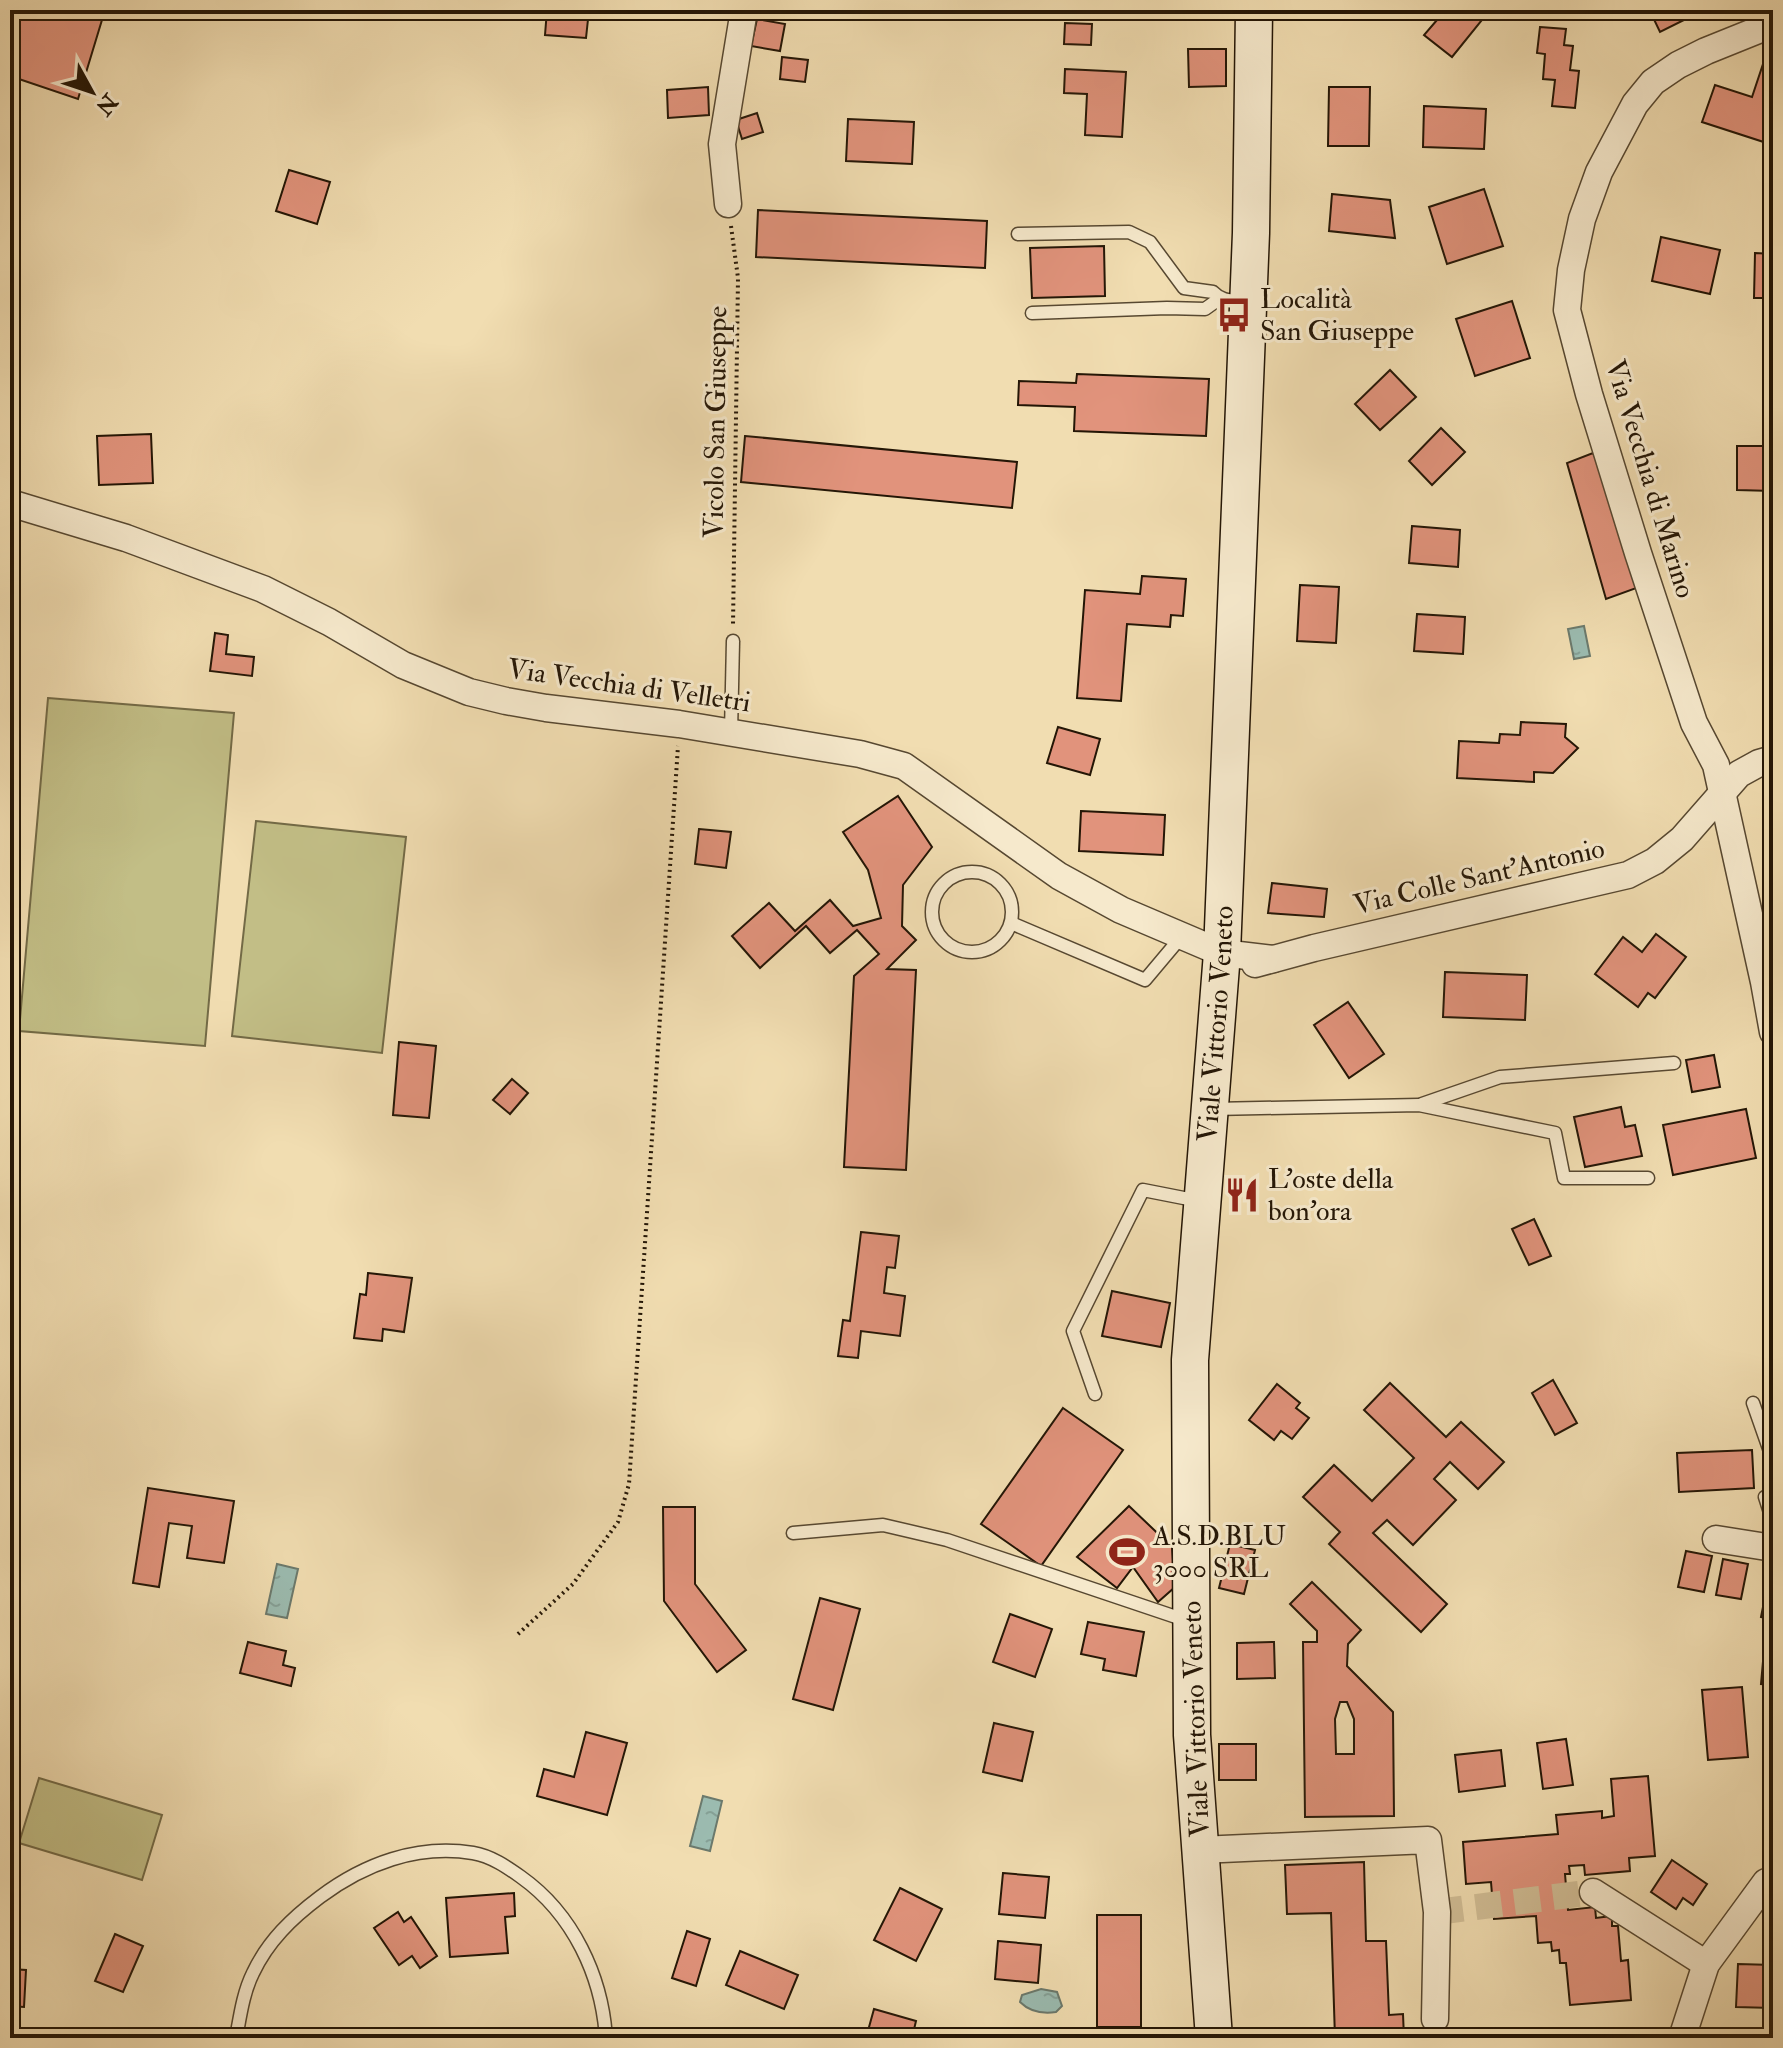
<svg xmlns="http://www.w3.org/2000/svg" width="1783" height="2048" viewBox="0 0 1783 2048" font-family="'IM FELL Double Pica',serif">
	<style>
		.pitch { fill: #c2be86; stroke: #736a46; stroke-width: 2 }
		.water { fill: url(#water-ripples); stroke: #6b796c; stroke-width: 2 }
		.building { fill: #e1937c; stroke: #241606; stroke-width: 2; fill-rule: evenodd }
		.lines { fill: none; stroke-linecap: round; stroke-linejoin: round }
		.street-tunnel { stroke: #d2bf97; stroke-width: 26; stroke-dasharray: 26 13; stroke-linecap: butt }
		.lane-casing { stroke: #574831; stroke-width: 15 }
		.street-casing { stroke: #574831; stroke-width: 29 }
		.secondary-casing { stroke: #241606; stroke-width: 39 }
		.path { stroke: #241606; stroke-width: 4; stroke-dasharray: 2 4; stroke-linecap: butt }
		.lane { stroke: #f6e9cc; stroke-width: 12 }
		.street { stroke: #f6e9cc; stroke-width: 26 }
		.secondary { stroke: #f6e9cc; stroke-width: 36 }
		.labels { text-anchor: middle; dominant-baseline: central; stroke-width: 6; stroke-linejoin: round; paint-order: stroke }
		.poi-label { font-size: 28px; fill: #241606; stroke: #f6e9cc; text-anchor: start }
		.street-label { font-size: 28px; fill: #241606; stroke: #f6e9cc }
	</style>
	<defs>
		<pattern id="water-ripples" width="26" height="14" patternUnits="userSpaceOnUse" patternTransform="scale(2)"><rect width="26" height="14" fill="#9bbbb0"/><path d="M2 4q2-2 4 0t4 0M15 11q2-2 4 0t4 0" fill="none" stroke="#85a096"/></pattern>
	</defs>
	<rect width="100%" height="100%" fill="#f1ddb1"/>
	<filter id="stains"><feTurbulence type="fractalNoise" baseFrequency=".0025" numOctaves="4"/><feColorMatrix values="0 0 0 0 .2 0 0 0 0 .09 0 0 0 0 .02 0 0 0 .5 -.17"/></filter>
	<radialGradient id="worn" r=".72"><stop offset=".6" stop-color="#630" stop-opacity="0"/><stop offset="1" stop-color="#630" stop-opacity=".3"/></radialGradient>
	<g class="pitch">
		<path d="M48 698 234 713 205 1046 19 1031Z"/>
		<path d="M256 821 406 837 382 1053 232 1036Z"/>
		<path d="M39 1778 162 1815 142 1880 19 1843Z"/>
	</g>
	<g class="water">
		<path d="M1584 626 1590 656 1574 659 1568 629Z"/>
		<path d="M277 1564 298 1569 287 1618 266 1614Z"/>
		<path d="M703 1796 722 1801 710 1851 690 1846Z"/>
		<path d="M1041 1989 1057 1992 1062 2006 1056 2012C1042 2014 1030 2012 1020 2002L1022 1995Z"/>
	</g>
	<g class="building">
		<path d="M18 10H105L78 99 10 76V32Z"/>
		<path d="M547 10H589L586 38 545 35Z"/>
		<path d="M1425 10H1478L1475 14 1482 20 1452 57 1424 35 1437 20Z"/>
		<path d="M1653 10H1704L1660 32 1650 11Z"/>
		<path d="M757 19 785 24 780 51 751 46Z"/>
		<path d="M1065 23 1092 24 1091 45 1064 44Z"/>
		<path d="M1540 27 1566 29 1564 45 1573 46 1570 70 1579 71 1575 108 1552 106 1555 80 1543 79 1545 54 1537 53Z"/>
		<path d="M1188 49H1226V86L1189 87Z"/>
		<path d="M782 57 808 60 805 82 780 79Z"/>
		<path d="M1765 58 1773 61V145L1702 122 1715 85 1752 97Z"/>
		<path d="M1065 69 1126 72 1122 137 1085 135 1087 94 1064 93Z"/>
		<path d="M708 87 709 115 668 118 667 90Z"/>
		<path d="M1329 87H1370L1369 146H1328Z"/>
		<path d="M1424 106 1486 109 1484 149 1423 147Z"/>
		<path d="M757 113 763 132 742 139 736 120Z"/>
		<path d="M848 119 914 122 912 164 846 161Z"/>
		<path d="M289 170 330 182 317 224 276 211Z"/>
		<path d="M1484 189 1503 246 1447 264 1429 207Z"/>
		<path d="M1332 194 1390 200 1395 238 1329 231Z"/>
		<path d="M758 210 987 221 985 268 756 257Z"/>
		<path d="M1661 237 1720 250 1710 294 1652 281Z"/>
		<path d="M1104 246 1105 296 1032 298 1030 248Z"/>
		<path d="M1755 253 1773 254V298H1754Z"/>
		<path d="M1512 301 1530 358 1475 376 1456 319Z"/>
		<path d="M1765 345H1773V390H1764Z"/>
		<path d="M1390 370 1416 397 1380 430 1355 404Z"/>
		<path d="M1077 374 1209 379 1206 436 1074 431 1075 407 1018 405 1019 381 1076 383Z"/>
		<path d="M1441 428 1465 452 1432 485 1409 461Z"/>
		<path d="M151 434 153 483 99 485 97 436Z"/>
		<path d="M745 436 1017 462 1012 508 741 482Z"/>
		<path d="M1737 446H1773V491L1737 490Z"/>
		<path d="M1593 453 1607 477 1642 586 1606 599 1567 463Z"/>
		<path d="M1412 526 1460 530 1458 567 1409 563Z"/>
		<path d="M1142 576 1186 579 1183 616 1171 615 1170 627 1127 624 1121 701 1077 698 1085 590 1140 594Z"/>
		<path d="M1300 585 1339 587 1336 643 1297 641Z"/>
		<path d="M1417 614 1465 617 1463 654 1414 651Z"/>
		<path d="M215 633 228 635 226 654 254 657 252 676 210 671Z"/>
		<path d="M1521 722 1566 724 1565 737 1578 748 1553 773 1534 772V782L1457 778 1459 741 1499 743 1500 734 1520 735Z"/>
		<path d="M1058 727 1100 739 1090 775 1047 763Z"/>
		<path d="M898 796 932 847 903 885 902 926 916 940 887 969 916 970 906 1170 844 1167 854 976 879 954 857 930 830 953 806 926 760 968 732 936 769 903 795 931 830 900 853 926 881 918 868 870 843 832Z"/>
		<path d="M1081 811 1165 815 1163 855 1079 851Z"/>
		<path d="M699 829 731 832 726 868 695 864Z"/>
		<path d="M1272 883 1327 889 1324 917 1268 913Z"/>
		<path d="M1656 934 1686 957 1655 998 1648 993 1638 1007 1595 974 1623 937 1642 952Z"/>
		<path d="M1445 972 1527 975 1525 1020 1443 1017Z"/>
		<path d="M1348 1002 1384 1054 1349 1078 1314 1025Z"/>
		<path d="M399 1042 436 1046 429 1118 393 1115Z"/>
		<path d="M1714 1055 1720 1087 1692 1092 1686 1060Z"/>
		<path d="M512 1079 528 1093 510 1114 493 1100Z"/>
		<path d="M1621 1107 1625 1127 1635 1125 1642 1156 1585 1167 1574 1117Z"/>
		<path d="M1746 1109 1756 1158 1673 1175 1663 1125Z"/>
		<path d="M1534 1219 1551 1256 1529 1265 1512 1229Z"/>
		<path d="M861 1232 899 1236 895 1268 887 1267 884 1293 905 1296 900 1336 861 1331 858 1358 838 1356 843 1320 850 1321Z"/>
		<path d="M368 1273 412 1278 404 1332 383 1329 382 1341 354 1338 360 1294 366 1295Z"/>
		<path d="M1112 1291 1170 1303 1161 1347 1102 1336Z"/>
		<path d="M1553 1380 1577 1423 1555 1435 1532 1393Z"/>
		<path d="M1390 1383 1446 1437 1461 1422 1504 1462 1478 1489 1450 1462 1434 1479 1456 1500 1413 1545 1387 1520 1373 1533 1447 1604 1421 1632 1329 1544 1340 1532 1303 1497 1334 1465 1372 1501 1414 1458 1364 1410Z"/>
		<path d="M1277 1384 1300 1403 1296 1408 1309 1418 1292 1439 1281 1431 1274 1440 1249 1420Z"/>
		<path d="M1063 1408 1123 1450 1041 1566 981 1524Z"/>
		<path d="M1752 1450 1754 1488 1679 1492 1677 1453Z"/>
		<path d="M148 1488 234 1501 224 1563 187 1558 192 1526 169 1523 159 1587 133 1583Z"/>
		<path d="M1129 1506 1172 1547 1175 1587 1158 1602 1133 1567 1117 1588 1077 1557Z"/>
		<path d="M663 1507H695V1584L746 1650 717 1672 664 1601Z"/>
		<path d="M1230 1544 1255 1550 1244 1594 1219 1588Z"/>
		<path d="M1686 1551 1712 1556 1704 1592 1678 1587Z"/>
		<path d="M1723 1559 1748 1564 1741 1599 1716 1595Z"/>
		<path d="M1770 1572H1773V1620L1761 1617Z"/>
		<path d="M1312 1582 1361 1630 1348 1644 1347 1666 1393 1712 1394 1816 1305 1817 1303 1642H1317V1631L1290 1604ZM1340 1702H1347L1354 1719V1754H1336L1335 1719Z"/>
		<path d="M820 1598 860 1609 833 1710 793 1699Z"/>
		<path d="M1010 1614 1052 1629 1035 1677 993 1662Z"/>
		<path d="M1088 1622 1144 1632 1136 1676 1103 1670 1105 1659 1081 1654Z"/>
		<path d="M248 1642 286 1651 283 1665 295 1668 291 1686 240 1673Z"/>
		<path d="M1274 1642 1275 1678 1237 1679V1643Z"/>
		<path d="M1764 1650 1773 1651V1685L1761 1684Z"/>
		<path d="M1742 1687 1748 1757 1708 1760 1702 1690Z"/>
		<path d="M994 1723 1033 1732 1022 1781 983 1772Z"/>
		<path d="M586 1732 627 1743 607 1815 537 1796 544 1769 574 1777Z"/>
		<path d="M1566 1739 1573 1785 1543 1789 1537 1743Z"/>
		<rect x="1219" y="1744" width="37" height="36"/>
		<path d="M1501 1750 1505 1786 1459 1792 1455 1755Z"/>
		<path d="M1648 1776 1655 1856 1629 1858 1630 1871 1585 1875 1584 1865 1569 1866 1570 1874H1565L1568 1910 1595 1907 1596 1918 1612 1916V1926H1618L1621 1961 1628 1960 1631 2000 1570 2005 1566 1963H1560L1559 1950 1552 1951 1551 1942 1538 1943 1536 1916 1494 1919 1491 1882 1466 1884 1463 1842 1558 1834 1556 1815 1602 1811V1818L1614 1816 1611 1779Z"/>
		<path d="M1672 1860 1707 1884 1693 1905 1683 1898 1676 1909 1651 1892Z"/>
		<path d="M1364 1862 1366 1941H1386L1389 2015 1403 2014 1404 2038H1329H1335L1331 1913 1287 1914 1285 1865Z"/>
		<path d="M1003 1873 1049 1877 1045 1918 999 1914Z"/>
		<path d="M900 1888 942 1909 916 1961 874 1940Z"/>
		<path d="M514 1893 515 1916 505 1917 508 1953 450 1957 446 1898Z"/>
		<path d="M398 1912 404 1922 411 1917 437 1956 420 1968 412 1956 399 1965 374 1928Z"/>
		<rect x="1097" y="1915" width="44" height="112"/>
		<path d="M687 1931 710 1939 696 1986 672 1978Z"/>
		<path d="M115 1934 143 1946 123 1992 95 1981Z"/>
		<path d="M998 1941 1041 1945 1038 1983 995 1979Z"/>
		<path d="M740 1951 798 1975 784 2009 726 1985Z"/>
		<path d="M1738 1964 1773 1965V2008L1736 2007Z"/>
		<path d="M10 1969 26 1970 24 2007 10 2006Z"/>
		<path d="M874 2009 916 2021 912 2038H866Z"/>
		<path d="M1773 2034V2038H1716V2037Z"/>
	</g>
	<g class="lines">
		<path class="street-tunnel" d="M1437 1912 1593 1892"/>
		<g class="lane-casing">
			<g id="lane">
				<path d="M1018 234 1129 232 1150 242 1184 288 1213 292C1222 302 1232 300 1246 301"/>
				<path d="M1032 313 1167 308 1205 309 1219 299"/>
				<path d="M731 732 733 641"/>
				<circle cx="972" cy="912" r="40"/>
				<path d="M1011 923 1145 980 1182 936"/>
				<path d="M1422 1104 1500 1077 1674 1063"/>
				<path d="M1213 1109 1419 1105 1555 1133 1564 1178H1648"/>
				<path d="M1095 1394 1073 1331 1143 1190 1199 1201"/>
				<path d="M1753 1403 1773 1460"/>
				<path d="M1773 1493 1765 1497 1773 1522"/>
				<path d="M793 1533 883 1525 947 1540 1188 1621"/>
				<path d="M236 2038C240 2017 243 1993 253 1973 268 1941 292 1918 320 1897 364 1864 417 1844 473 1853 491 1856 507 1867 521 1877 573 1914 602 1976 606 2038"/>
			</g>
		</g>
		<g class="street-casing">
			<g id="street">
				<path d="M1773 24 1706 51 1678 65 1653 82 1635 104 1599 172 1582 219 1571 270 1567 310 1589 394 1638 553 1694 723 1716 765 1764 982 1773 1032"/>
				<path d="M728 204 722 144 744 10"/>
				<path d="M10 503 126 538 263 589 329 622 403 665 469 692 506 701 546 708 679 724 860 754 904 766 1059 876 1121 910 1222 953 1273 959"/>
				<path d="M1255 964 1314 948 1628 875 1655 861 1682 839 1739 774 1759 763 1773 759"/>
				<path d="M1716 1539 1773 1548"/>
				<path d="M1200 1850 1428 1840 1437 1912 1435 2019"/>
				<path d="M1593 1892 1706 1964"/>
				<path d="M1682 2038 1706 1964 1766 1882 1773 1881"/>
			</g>
		</g>
		<g class="secondary-casing">
			<g id="secondary">
				<path id="s1" d="M1214 2038 1192 1735 1190 1360 1222 953 1251 233 1254 10"/>
			</g>
		</g>
		<g class="path">
			<path d="M731 226 738 278 733 625"/>
			<path d="M518 1634 573 1584 618 1522 629 1484 678 746"/>
		</g>
		<use href="#lane" class="lane"/>
		<use href="#street" class="street"/>
		<use href="#secondary" class="secondary"/>
	</g>
	<defs>
		<g id="bus-bare" transform="scale(2.76)"><path d="M-5-6H5V4H4V6H2V4H-2V6H-4V4H-5ZM-3.5-4V0h7V-4ZM-3.5 1.2v1.5H-2V1.2ZM2 1.2v1.5H3.5V1.2Z" fill="#8f2418" stroke="#f6e9cc" stroke-width="2.5" paint-order="stroke"/></g>
		<g id="restaurant-bare" transform="scale(2.76)"><path d="M-5-6h1v4h1v-4h1v4h1v-4h1v5L-1.5 .5V6h-2V.5L-5-1ZM5-6V6H3V1.5H1.5Q1.5-4 5-6Z" fill="#8f2418" stroke="#f6e9cc" stroke-width="2.5" paint-order="stroke"/></g>
		<g id="stadium-bare" transform="scale(2.76)"><path d="M0-5a6.5 5 0 1 0 0 10a6.5 5 0 1 0 0-10ZM-3.5-1.8h7v3.6h-7Z" fill="#8f2418" stroke="#f6e9cc" stroke-width="2.5" paint-order="stroke"/></g>
	</defs>
	<g fill-rule="evenodd">
		<use href="#bus-bare" x="1234" y="315"/>
		<use href="#restaurant-bare" x="1242" y="1195"/>
		<use href="#stadium-bare" x="1127" y="1552"/>
	</g>
	<g class="labels">
		<g class="poi-label">
			<text x="1260" y="299">Località<tspan x="1260" dy="32">San Giuseppe</tspan></text>
			<text x="1268" y="1179">L’oste della<tspan x="1268" dy="32">bon’ora</tspan></text>
			<text x="1153" y="1536">A.S.D.BLU<tspan x="1153" dy="32">3000 SRL</tspan></text>
		</g>
		<g class="street-label">
			<text transform="translate(716 422) rotate(-89)">Vicolo San Giuseppe</text>
			<text transform="translate(1650 479) rotate(73)">Via Vecchia di Marino</text>
			<text transform="translate(629 686) rotate(8)">Via Vecchia di Velletri</text>
			<text transform="translate(1479 877) rotate(-13)">Via Colle Sant'Antonio</text>
			<text stroke="none"><textPath href="#s1" startOffset="1016">Viale Vittorio Veneto</textPath></text>
			<text transform="translate(1196 1719) rotate(-92)">Viale Vittorio Veneto</text>
		</g>
	</g>
	<rect width="1783" height="2048" fill="none" stroke="#f1ddb1" stroke-width="40"/>
	<rect x="12" y="12" width="1759" height="2024" fill="none" stroke="#241606" stroke-width="4"/>
	<rect x="20" y="20" width="1743" height="2008" fill="none" stroke="#241606" stroke-width="2"/>
	<g transform="translate(92 92) rotate(130)" stroke="#f6e9cc" stroke-width="6" paint-order="stroke">
	<path d="M0-6L14 30L0 20L-14 30Z" fill="#241606"/>
	<text y="-12" font-size="22" font-weight="bold" text-anchor="middle" fill="#241606">N</text>
	</g>
	<rect width="100%" height="100%" filter="url(#stains)"/>
	<rect width="100%" height="100%" fill="url(#worn)"/>
</svg>
